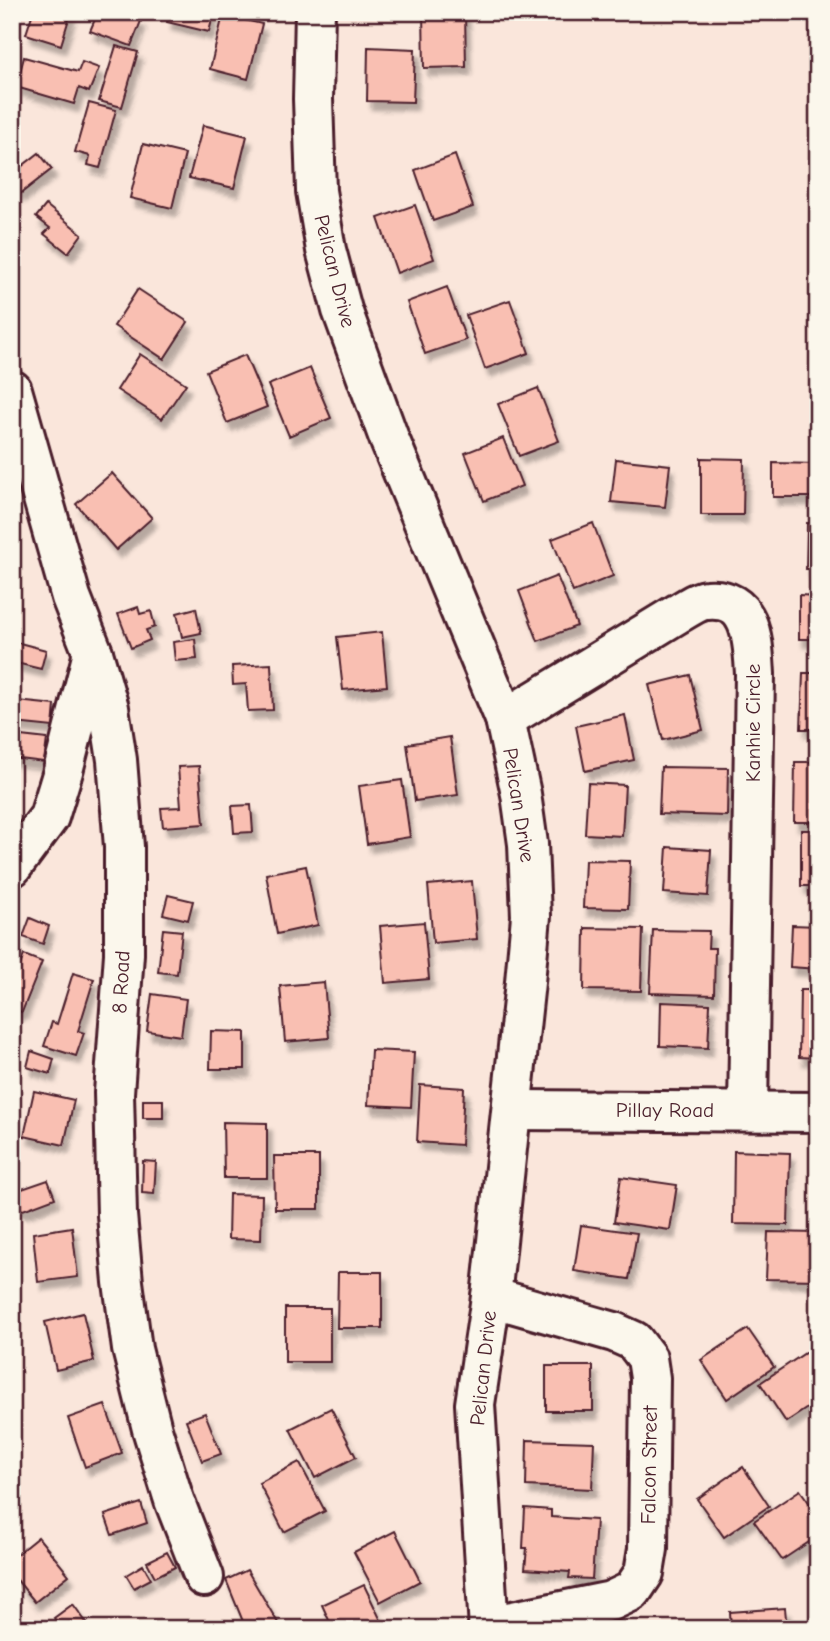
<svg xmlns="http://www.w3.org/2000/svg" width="830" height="1641" viewBox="0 0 830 1641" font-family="'Comic Neue',sans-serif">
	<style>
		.building { fill: #f9bfb2; stroke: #4a1f2b; stroke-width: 2; filter: url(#shadow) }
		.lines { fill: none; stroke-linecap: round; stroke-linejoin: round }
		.minor-casing { stroke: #4a1f2b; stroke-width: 44 }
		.minor { stroke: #fbf7ec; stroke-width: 38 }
		.labels { text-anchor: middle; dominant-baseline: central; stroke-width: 7; stroke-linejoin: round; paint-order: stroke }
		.street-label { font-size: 21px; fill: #4a1f2b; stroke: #fbf7ec }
	</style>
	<defs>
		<filter id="shadow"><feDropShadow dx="4.5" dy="8" stdDeviation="2" flood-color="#0004"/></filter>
	</defs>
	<rect width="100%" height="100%" fill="#fae6db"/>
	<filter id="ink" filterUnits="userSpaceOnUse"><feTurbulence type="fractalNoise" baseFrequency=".0143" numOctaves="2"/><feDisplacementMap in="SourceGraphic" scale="14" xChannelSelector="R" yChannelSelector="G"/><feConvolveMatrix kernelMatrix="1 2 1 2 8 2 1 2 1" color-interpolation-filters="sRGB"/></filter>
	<g filter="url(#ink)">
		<g class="building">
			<path d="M33 12H71L61 45 26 34Z"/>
			<path d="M98 12H122L141 21 131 46 90 31Z"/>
			<path d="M169 12H214L209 32 167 22Z"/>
			<path d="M423 12H465L466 67 424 68Z"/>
			<path d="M223 15 262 24 248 79 210 69Z"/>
			<path d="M116 46 138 52 122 107 99 101Z"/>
			<path d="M368 47 415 49 413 102 367 101Z"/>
			<path d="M24 57 78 72 82 62 99 68 89 92 79 88 74 104 16 87Z"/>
			<path d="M89 103 116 110 100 168 88 165 90 156 75 152Z"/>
			<path d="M203 125 247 136 234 188 189 178Z"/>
			<path d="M143 144 185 154 172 208 130 198Z"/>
			<path d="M39 153 52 169 20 194 12 184V174Z"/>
			<path d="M455 155 473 207 433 221 415 170Z"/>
			<path d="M46 205 82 234 68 253 44 234 50 228 36 217Z"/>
			<path d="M415 205 434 259 397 273 378 218Z"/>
			<path d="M447 287 466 340 425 354 407 302Z"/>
			<path d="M138 289 188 322 164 359 114 326Z"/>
			<path d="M510 300 529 353 485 369 466 315Z"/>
			<path d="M140 354 186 384 162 419 117 390Z"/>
			<path d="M245 355 267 407 227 423 206 371Z"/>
			<path d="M310 368 331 418 289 436 268 385Z"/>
			<path d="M538 388 559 441 519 456 498 404Z"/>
			<path d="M503 438 522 486 484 501 465 453Z"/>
			<path d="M701 458 744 459 743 515H701Z"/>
			<path d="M616 459 670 465 665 507 611 502Z"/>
			<path d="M773 463 818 464V497H773Z"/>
			<path d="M112 473 152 518 116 550 76 504Z"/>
			<path d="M593 523 613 576 573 592 552 539Z"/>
			<path d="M807 523H818V569H806Z"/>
			<path d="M557 576 577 626 538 641 519 591Z"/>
			<path d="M799 595 818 596V639H799Z"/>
			<path d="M138 607 140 614 151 611 155 627 146 630 150 640 131 648 118 614Z"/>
			<path d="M196 608 201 633 182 637 177 613Z"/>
			<path d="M382 632 387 686 343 690 337 637Z"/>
			<path d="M195 639 197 659 175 661 173 642Z"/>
			<path d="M12 641 46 650 41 669 12 662Z"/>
			<path d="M271 664 273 710 248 711 246 684 233 685 232 666Z"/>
			<path d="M803 673H818V729H801Z"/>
			<path d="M690 675 703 730 663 740 649 685Z"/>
			<path d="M17 701 55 705 53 727 15 723Z"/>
			<path d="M625 715 634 760 585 771 576 726Z"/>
			<path d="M12 735 47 739 44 762 12 758Z"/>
			<path d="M450 737 458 795 415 801 407 744Z"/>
			<path d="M795 762H818V822H794Z"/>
			<path d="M199 766 204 824 163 827 161 808 181 807 178 767Z"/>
			<path d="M661 767 728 768 727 816 659 814Z"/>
			<path d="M402 780 410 837 367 844 359 786Z"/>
			<path d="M588 783 625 785 622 836 585 834Z"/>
			<path d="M251 805 253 832 234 833 232 806Z"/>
			<rect x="801" y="830" width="17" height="56"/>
			<path d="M667 847 711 850 708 896 664 893Z"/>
			<path d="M585 860 630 861 628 909 583 908Z"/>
			<path d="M306 866 318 925 277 934 266 874Z"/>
			<path d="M472 881 477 939 433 943 428 885Z"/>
			<path d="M168 895 193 901 188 920 163 914Z"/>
			<path d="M30 918 49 926 43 944 23 937Z"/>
			<path d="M424 922 429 979 385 983 380 926Z"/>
			<path d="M792 925 818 926V969L790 967Z"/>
			<path d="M585 928 643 929 641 991 584 990Z"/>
			<path d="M163 929 182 931 177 974 158 972Z"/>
			<path d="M653 930 709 931 708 948H715L714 995 650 993Z"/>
			<path d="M24 955 42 962 22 1012 12 1009V986Z"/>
			<path d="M73 973 94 979 78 1031 84 1033 76 1056 44 1046 52 1022 57 1024Z"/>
			<path d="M324 982 329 1038 285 1042 280 986Z"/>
			<path d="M800 990H818V1058L799 1057Z"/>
			<path d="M152 994 186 999 181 1036 147 1031Z"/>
			<path d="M661 1002 710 1004 708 1048 660 1046Z"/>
			<path d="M211 1031 245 1032V1069H210Z"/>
			<path d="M371 1050 414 1052 411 1107 368 1105Z"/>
			<path d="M31 1051 54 1059 50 1074 27 1067Z"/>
			<path d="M420 1085 464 1088 461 1145 417 1142Z"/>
			<path d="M34 1091 74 1100 64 1145 24 1136Z"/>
			<rect x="143" y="1100" width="20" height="18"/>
			<path d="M223 1122 267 1123V1178H224Z"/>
			<path d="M734 1151 790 1153 788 1225 733 1224Z"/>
			<path d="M274 1156H319V1209H275Z"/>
			<path d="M143 1161 156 1162 154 1194 142 1193Z"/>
			<path d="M621 1177 677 1185 670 1230 614 1222Z"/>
			<path d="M48 1180 55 1198 23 1210 15 1207 12 1200 16 1191Z"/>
			<path d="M229 1194 262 1195 261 1240 228 1239Z"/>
			<path d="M581 1225 637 1233 629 1279 574 1271Z"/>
			<path d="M72 1227 78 1277 38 1282 33 1233Z"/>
			<path d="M768 1232 818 1233V1280L766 1279Z"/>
			<path d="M338 1272H382V1328H337Z"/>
			<rect x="285" y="1308" width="45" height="54"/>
			<path d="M83 1313 94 1361 56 1370 45 1322Z"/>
			<path d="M748 1329 774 1367 727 1399 701 1360Z"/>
			<path d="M808 1351 818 1367V1401L786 1422 760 1383Z"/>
			<rect x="546" y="1366" width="47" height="45"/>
			<path d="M105 1405 122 1453 85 1467 68 1418Z"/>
			<path d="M331 1408 356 1457 315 1478 290 1429Z"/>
			<path d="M205 1413 221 1454 202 1461 186 1420Z"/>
			<path d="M527 1440 594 1442 592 1489 526 1486Z"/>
			<path d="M299 1462 325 1511 284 1532 259 1483Z"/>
			<path d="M743 1467 769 1506 724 1537 697 1499Z"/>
			<path d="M800 1490 818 1515V1536L782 1560 754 1521Z"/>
			<path d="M141 1503 147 1523 112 1535 105 1515Z"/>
			<path d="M525 1508 551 1510V1517L596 1520 592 1579 569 1578 570 1572 525 1569 527 1548H523Z"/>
			<path d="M395 1531 420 1581 380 1602 354 1552Z"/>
			<path d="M38 1537 69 1575 35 1602 12 1574V1558Z"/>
			<path d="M167 1552 175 1567 155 1577 147 1562Z"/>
			<path d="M143 1565 151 1579 134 1588 126 1575Z"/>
			<path d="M247 1570 278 1623V1629H246L226 1580Z"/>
			<path d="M364 1585 385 1629H333L322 1605Z"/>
			<path d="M73 1604 91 1629H62L54 1618Z"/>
			<path d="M785 1608 787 1629H731L730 1612Z"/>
		</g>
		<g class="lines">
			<g class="minor-casing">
				<g id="minor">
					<path d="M315 12 313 99 316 191 326 250 342 310 390 441 505 719 521 794 528 844 531 916 525 982 491 1297 475 1404 489 1629"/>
					<path d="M12 390 71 597 93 653 109 708 117 760 124 847V954L114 1093 117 1215 123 1282 132 1349 152 1429 174 1500 204 1577"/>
					<path d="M505 719 677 614C685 610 698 600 707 600 753 596 753 643 755 674L748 1110"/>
					<path d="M12 867 49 817 63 771 93 653"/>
					<path d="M513 1110 818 1112"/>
					<path d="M488 1626 611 1601 632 1591 644 1573 648 1549 650 1378 647 1358 634 1341 614 1332 491 1297"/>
				</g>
			</g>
			<use href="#minor" class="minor"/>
		</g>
	</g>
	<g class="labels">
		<g class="street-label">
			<text transform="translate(335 271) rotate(76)">Pelican Drive</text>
			<text transform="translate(753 723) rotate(-90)">Kanhie Circle</text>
			<text transform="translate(519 805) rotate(81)">Pelican Drive</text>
			<text transform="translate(121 982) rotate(-87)">8 Road</text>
			<text x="665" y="1110">Pillay Road</text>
			<text transform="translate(483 1368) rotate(-84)">Pelican Drive</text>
			<text transform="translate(649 1465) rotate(-89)">Falcon Street</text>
		</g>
	</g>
	<rect width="830" height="1641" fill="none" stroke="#fbf7ec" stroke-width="42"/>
	<rect x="21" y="21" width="788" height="1599" fill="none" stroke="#4a1f2b" stroke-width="2.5" filter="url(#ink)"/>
</svg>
